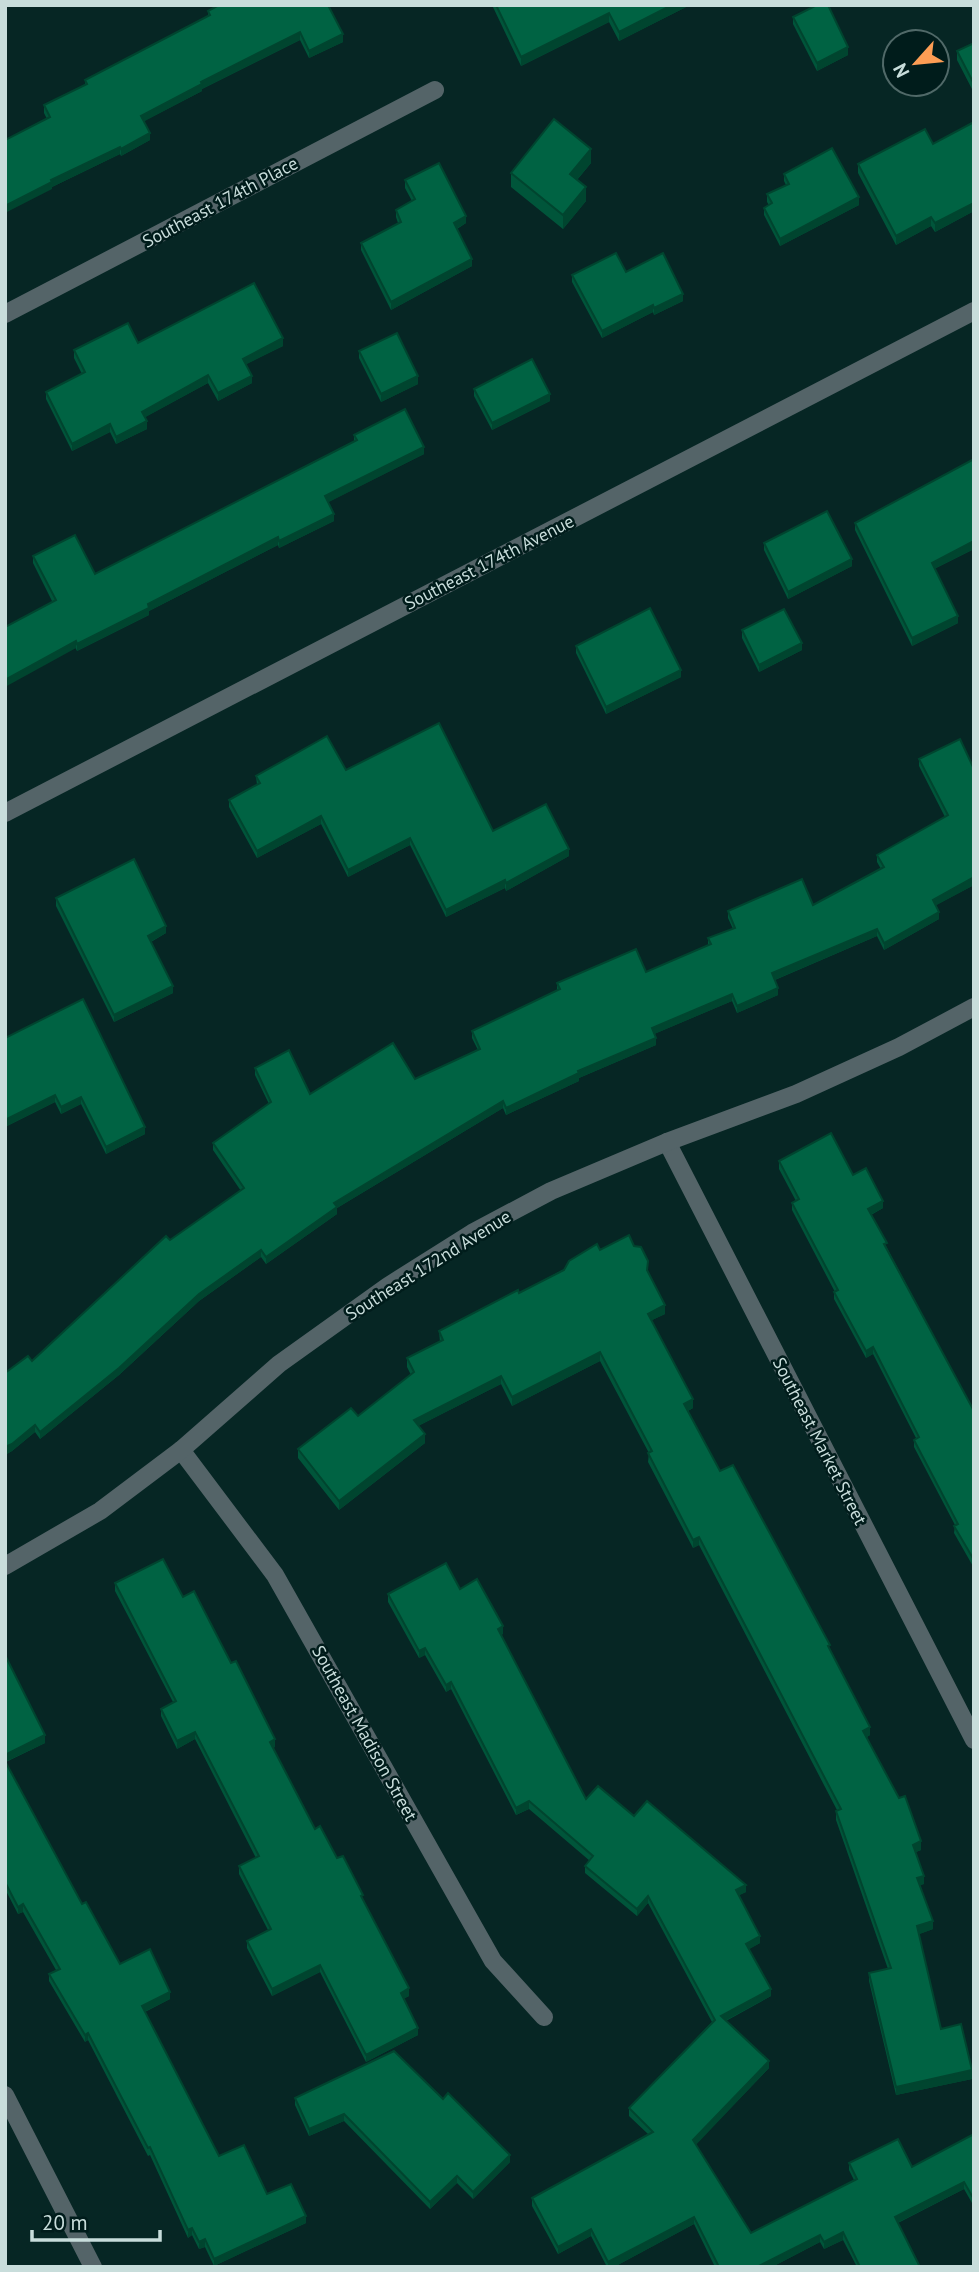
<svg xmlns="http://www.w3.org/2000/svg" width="979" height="2272" viewBox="0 0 979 2272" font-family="'PT Sans',sans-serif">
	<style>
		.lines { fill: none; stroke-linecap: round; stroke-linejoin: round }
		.minor { stroke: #546468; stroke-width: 18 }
		.tertiary { stroke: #546468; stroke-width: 18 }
		.wall { fill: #00553a }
		.shaded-wall { fill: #00452f }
		.building { fill: #006343; stroke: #00452f; stroke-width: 2 }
		.labels { text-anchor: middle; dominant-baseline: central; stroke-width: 5; stroke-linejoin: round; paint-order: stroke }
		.street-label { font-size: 18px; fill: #c8dddb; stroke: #001c1b }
	</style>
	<rect width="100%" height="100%" fill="#062624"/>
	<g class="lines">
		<g class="minor">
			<path d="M5 314 435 90"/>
			<path d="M667 1142 974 1740"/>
			<path d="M181 1450 275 1575 493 1961 544 2017"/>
			<path d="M5 1566 100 1511 181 1450 279 1364 388 1286 472 1233 551 1191 667 1142 796 1094 899 1047 974 1007"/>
		</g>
		<g class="tertiary">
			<path d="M5 813 974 311"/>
			<path d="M5 2095 93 2267"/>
		</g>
	</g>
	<g class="wall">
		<path d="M492 5H690L619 41 609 22 521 66Z"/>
		<path d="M208 11 343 42 309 58 300 40 202 89V91L144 121 150 140 121 156 120 154 52 187V189L47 119 44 113V105L85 85V80L208 17Z"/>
		<path d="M793 17 848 55 817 71 793 24Z"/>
		<path d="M974 43V93L957 60V51Z"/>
		<path d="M974 122V211L935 232 931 226 896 245 858 173V164L933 144Z"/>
		<path d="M591 163 577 180 586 201 563 229 511 187V173Z"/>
		<path d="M784 174 859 205 780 246 764 215V208L769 205 767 202V194L786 185 784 181Z"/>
		<path d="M405 180 466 223 457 229 472 266 391 310 361 250V243L398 223 396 217V210L412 201 405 188Z"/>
		<path d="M626 272 683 301 654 315 653 312 602 338 572 282V275Z"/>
		<path d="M138 343 283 346 246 364 252 383 218 401 208 383 145 417 147 429 116 444 110 432 72 451 46 399V392L82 374 74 358V350Z"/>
		<path d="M359 351 418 384 381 402 359 358Z"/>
		<path d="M474 389 550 401 492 430 474 396Z"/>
		<path d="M354 435 424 454 328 502 334 521 279 548 278 545 149 611V615L77 651 33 563V556L95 574 354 441Z"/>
		<path d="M974 459V549L934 569 958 623 912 646 855 530V523Z"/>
		<path d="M764 543 852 566 788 599 764 550Z"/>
		<path d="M742 630 802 650 759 672 742 638Z"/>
		<path d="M576 646 681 677 606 714 576 653Z"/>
		<path d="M919 759 974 769V885L936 905 939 919 884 950 877 936 775 980 778 995 737 1013 732 1001 654 1034 656 1045 579 1078V1081L506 1115 503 1108 337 1208V1214L266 1264 261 1257 199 1301 119 1375 40 1439 35 1432 12 1451 5 1455V1373L32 1361 170 1240 241 1191 213 1150V1143L269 1104 255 1075V1068L310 1094 415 1079 478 1050 472 1038V1031L557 990V983L646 972 708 945V938L733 929 728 918V911L813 905 881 869 877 862V855L945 817 919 766Z"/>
		<path d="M346 770 493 831 569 856 506 891 505 888 446 917 410 845 348 877 321 824 257 858 229 807V800L257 785 256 776Z"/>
		<path d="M56 898 166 933 151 942 173 993 114 1022 56 906Z"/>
		<path d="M5 1038 145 1134 106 1154 81 1104 61 1114 55 1102 5 1127Z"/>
		<path d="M779 1161 853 1175 883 1208 871 1215 887 1248 974 1411V1568L954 1533 955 1525 914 1447V1440L916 1438 873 1354 866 1358 834 1299V1292H835L792 1210V1203L796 1201 779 1169Z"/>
		<path d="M600 1250 648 1272 665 1314 652 1320 693 1408 688 1411 720 1471 830 1650 870 1735 867 1737 921 1850 916 1852 924 1884 920 1885 933 1929 919 1934 941 2029 972 2079 896 2095 869 1981V1973L888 1969 836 1820V1811L837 1810 699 1545 693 1548 648 1462 649 1453 600 1361 512 1406 501 1384 418 1426 425 1443 339 1510 298 1458V1449L358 1416 411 1375 407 1367V1358L440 1342 439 1331 519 1293Z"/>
		<path d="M115 1583 183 1597 231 1663 275 1747 273 1748 315 1829 337 1858 363 1901 409 1996 403 1999 418 2035 366 2062 320 1972 272 1996 247 1948V1941L268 1930 239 1874V1866L256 1858 195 1739 177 1749 161 1716V1709L173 1702 115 1591Z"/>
		<path d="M460 1589 503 1634 501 1635 586 1799 634 1816 746 1892 739 1895 760 1943 749 1949 771 1996 726 2021 769 2068 695 2145 751 2233 854 2180 849 2170V2163L912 2167 974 2134V2203H972L964 2189 898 2223 920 2267H857L843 2240 824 2249 820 2242 772 2267H715L694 2224 614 2267H607L591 2236 558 2254 532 2206V2198L648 2134 629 2116V2108L712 2022 648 1903 637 1916 585 1873V1866L590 1861 529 1809 516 1815 451 1689 446 1692 425 1655 419 1658 388 1602V1594Z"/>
		<path d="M5 1655 45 1743 6 1762 82 1904 120 1964 170 1999 145 2012 219 2156 306 2223 214 2266 205 2247 199 2249 192 2235 188 2238 150 2155 148 2156 88 2040 85 2042 49 1981V1974L56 1970 23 1912 18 1914 5 1889Z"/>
		<path d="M295 2098 443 2099 510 2162 473 2199 457 2183 430 2209 344 2121 309 2136 295 2105Z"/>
	</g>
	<g class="shaded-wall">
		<path d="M672 5H690L619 41V32Z"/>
		<path d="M609 13V22L521 66V57Z"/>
		<path d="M300 32V40L202 89V91L141 123V116L201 82Z"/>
		<path d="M343 34V42L309 58V51Z"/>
		<path d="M848 47V55L817 71V63Z"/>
		<path d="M150 133V140L121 156V149Z"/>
		<path d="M120 147V154L52 187V189L5 213V206L51 180Z"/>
		<path d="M591 149V163L570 188V174Z"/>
		<path d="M586 187V201L563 229V215Z"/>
		<path d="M859 197V205L780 246V239Z"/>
		<path d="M974 203V211L935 232V223Z"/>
		<path d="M466 216V223L454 230V223Z"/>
		<path d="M931 217V226L896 245V236Z"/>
		<path d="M472 259V266L391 310V302Z"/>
		<path d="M683 294V301L654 315V308Z"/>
		<path d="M653 305V312L602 338V331Z"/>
		<path d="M283 338V346L243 366V359Z"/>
		<path d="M208 375V383L142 419V412Z"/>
		<path d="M252 376V383L218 401V393Z"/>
		<path d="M418 376V384L381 402V394Z"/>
		<path d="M550 394V401L492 430V423Z"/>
		<path d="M147 421V429L116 444V437Z"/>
		<path d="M110 424V432L72 451V444Z"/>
		<path d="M424 447V454L325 504V496Z"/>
		<path d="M334 514V521L279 548V541Z"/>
		<path d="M278 537V545L149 611V615L77 651V644L148 604Z"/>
		<path d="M974 541V549L932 570V563Z"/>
		<path d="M852 559V566L788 599V592Z"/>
		<path d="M958 616V623L912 646V638Z"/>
		<path d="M76 641V648L5 687V680Z"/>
		<path d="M802 643V650L759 672V665Z"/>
		<path d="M681 670V677L606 714V707Z"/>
		<path d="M321 816V824L257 858V851Z"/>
		<path d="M410 838V845L348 877V870Z"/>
		<path d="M569 849V856L506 891V883Z"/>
		<path d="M974 877V885L933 907V900Z"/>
		<path d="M505 880V888L446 917V910Z"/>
		<path d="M939 912V919L884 950V943Z"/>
		<path d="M166 926V933L148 943V936Z"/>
		<path d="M877 929V936L772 981V973Z"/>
		<path d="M173 986V993L114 1022V1015Z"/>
		<path d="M778 988V995L737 1013V1006Z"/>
		<path d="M732 994V1001L652 1035V1028Z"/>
		<path d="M656 1038V1045L579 1078V1081L506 1115V1108L578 1071Z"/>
		<path d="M55 1095V1102L5 1127V1120Z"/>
		<path d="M81 1097V1104L61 1114V1107Z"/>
		<path d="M503 1101V1108L337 1208V1214L266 1264V1257L334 1203Z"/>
		<path d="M145 1127V1134L106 1154V1147Z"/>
		<path d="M883 1201V1208L868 1216V1209Z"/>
		<path d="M261 1250V1257L199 1301 119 1375 40 1439V1432L199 1294Z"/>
		<path d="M665 1305V1314L648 1322V1314Z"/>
		<path d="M873 1347V1354L866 1358V1351Z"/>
		<path d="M600 1352V1361L512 1406V1397Z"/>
		<path d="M501 1376V1384L414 1428V1420Z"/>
		<path d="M693 1399V1408L684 1413V1404Z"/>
		<path d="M35 1425V1432L12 1451 5 1455V1447Z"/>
		<path d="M425 1434V1443L339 1510V1501Z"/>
		<path d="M699 1537V1545L693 1548V1540Z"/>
		<path d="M503 1626V1634L498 1636V1629Z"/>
		<path d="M425 1648V1655L419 1658V1651Z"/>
		<path d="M451 1682V1689L446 1692V1685Z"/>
		<path d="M870 1727V1735L863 1739V1731Z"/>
		<path d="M195 1732V1739L177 1749V1741Z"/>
		<path d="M45 1735V1743L5 1762V1755Z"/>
		<path d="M275 1739V1747L270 1749V1742Z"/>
		<path d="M529 1801V1809L516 1815V1808Z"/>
		<path d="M921 1841V1850L913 1853V1845Z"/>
		<path d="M924 1876V1884L917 1886V1878Z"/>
		<path d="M746 1885V1892L736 1897V1890Z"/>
		<path d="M648 1896V1903L637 1916V1909Z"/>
		<path d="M23 1904V1912L18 1914V1907Z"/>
		<path d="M933 1921V1929L917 1935V1926Z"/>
		<path d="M760 1936V1943L746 1951V1944Z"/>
		<path d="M320 1965V1972L272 1996V1989Z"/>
		<path d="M409 1988V1996L401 2000V1993Z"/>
		<path d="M771 1989V1996L721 2023V2016Z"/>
		<path d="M170 1992V1999L142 2013V2006Z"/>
		<path d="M418 2028V2035L366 2062V2055Z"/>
		<path d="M88 2033V2040L85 2042V2035Z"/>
		<path d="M769 2061V2068L693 2148V2140Z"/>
		<path d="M972 2070V2079L896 2095V2087Z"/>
		<path d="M344 2114V2121L309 2136V2129Z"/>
		<path d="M510 2155V2162L473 2199V2192Z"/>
		<path d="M457 2176V2183L430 2209V2202Z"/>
		<path d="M964 2182V2189L895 2224V2217Z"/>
		<path d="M306 2216V2223L214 2266V2259Z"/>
		<path d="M694 2217V2224L614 2267H608V2262Z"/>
		<path d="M192 2228V2235L188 2238V2230Z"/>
		<path d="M591 2229V2236L558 2254V2247Z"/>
		<path d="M843 2232V2240L824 2249V2242Z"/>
		<path d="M820 2235V2242L772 2267H757Z"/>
		<path d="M205 2239V2247L199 2249V2242Z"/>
	</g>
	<g class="building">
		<path d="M219 5H328L343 34 309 51 300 32 201 82 202 84 141 116 150 133 121 149 120 147 51 180 52 182 5 206V140L50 117 44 105 87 84 85 80 210 15 208 11Z"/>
		<path d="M496 5H672L619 32 609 13 521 57Z"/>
		<path d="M817 5H828L848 47 817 63 793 17Z"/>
		<path d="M974 43V84L957 51Z"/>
		<path d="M554 119 591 149 570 174 586 187 563 215 511 173Z"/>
		<path d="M974 122V203L935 223 931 217 896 236 858 164 925 129 933 144Z"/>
		<path d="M832 148 859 197 780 239 764 208 772 203 767 194 789 184 784 174Z"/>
		<path d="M439 163 466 216 454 223 472 259 391 302 361 243 401 222 396 210 415 199 405 180Z"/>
		<path d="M616 253 626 272 663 253 683 294 654 308 653 305 602 331 572 275Z"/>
		<path d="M254 283 283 338 243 359 252 376 218 393 208 375 142 412 147 421 116 437 110 424 72 444 46 392 85 372 74 350 128 323 138 343Z"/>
		<path d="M397 333 418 376 381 394 359 351Z"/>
		<path d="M532 359 550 394 492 423 474 389Z"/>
		<path d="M405 409 424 447 325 496 334 514 279 541 278 537 148 604 149 608 77 644 76 641 5 680V627L56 600 33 556 75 535 95 574 357 440 354 435Z"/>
		<path d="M974 459V541L932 563 958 616 912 638 855 523Z"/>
		<path d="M827 511 852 559 788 592 764 543Z"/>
		<path d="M650 608 681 670 606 707 576 646Z"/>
		<path d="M784 609 802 643 759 665 742 630Z"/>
		<path d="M439 723 493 831 546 804 569 849 506 883 505 880 446 910 410 838 348 870 321 816 257 851 229 800 260 783 256 776 327 736 346 770Z"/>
		<path d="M960 739 974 769V877L933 900 939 912 884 943 877 929 772 973 778 988 737 1006 732 994 652 1028 656 1038 578 1071 579 1073 506 1108 503 1101 334 1203 337 1207 266 1257 261 1250 199 1294 119 1368 40 1432 35 1425 12 1444 5 1447V1373L28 1356 32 1361 166 1236 170 1240 244 1188 213 1143 271 1102 255 1068 289 1050 310 1094 393 1043 415 1079 480 1049 472 1031 560 989 557 983 636 949 646 972 711 944 708 938 735 928 728 911 802 879 813 905 884 867 877 855 948 815 919 759Z"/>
		<path d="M134 859 166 926 148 936 173 986 114 1015 56 898Z"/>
		<path d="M83 999 145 1127 106 1147 81 1097 61 1107 55 1095 5 1120V1038Z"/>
		<path d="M831 1133 853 1175 866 1168 883 1201 868 1209 887 1243 884 1244 974 1411V1560L954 1526 958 1524 914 1440 919 1437 873 1347 866 1351 834 1292 838 1290 792 1203 799 1199 779 1161Z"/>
		<path d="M629 1235 634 1246 641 1247 648 1261 647 1270 665 1305 648 1314 693 1399 684 1404 720 1471 733 1465 830 1645 828 1646 870 1727 863 1731 899 1798 905 1796 921 1841 913 1845 924 1876 917 1878 933 1921 917 1926 941 2029 961 2024 972 2070 896 2087 869 1973 891 1968 836 1811 841 1809 699 1537 693 1540 648 1453 652 1451 600 1352 512 1397 501 1376 414 1420 425 1434 339 1501 298 1449 351 1408 358 1416 414 1372 407 1358 443 1340 439 1331 518 1290 519 1293 564 1270 569 1261 597 1244 600 1250Z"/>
		<path d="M163 1559 183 1597 194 1591 231 1663 236 1661 275 1739 270 1742 315 1829 320 1826 337 1858 343 1856 363 1895 361 1896 409 1988 401 1993 418 2028 366 2055 320 1965 272 1989 247 1941 271 1929 239 1866 259 1856 195 1732 177 1741 161 1709 176 1701 115 1583Z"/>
		<path d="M446 1563 460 1589 477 1579 503 1626 498 1629 586 1799 598 1786 634 1816 647 1801 746 1885 736 1890 760 1936 746 1944 771 1989 721 2016 769 2061 693 2140 751 2233 857 2179 849 2163 898 2139 912 2167 974 2134V2195L972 2196 964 2182 895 2217 920 2267H860L843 2232 824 2242 820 2235 757 2267H719L694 2217 608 2262 591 2229 558 2247 532 2198 653 2132 629 2108 715 2020 648 1896 637 1909 585 1866 593 1856 529 1801 516 1808 451 1682 446 1685 425 1648 419 1651 388 1594Z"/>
		<path d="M5 1655 45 1735 5 1755Z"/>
		<path d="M5 1761 82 1904 86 1902 120 1964 150 1949 170 1992 142 2006 219 2156 244 2145 267 2194 291 2184 306 2216 214 2259 205 2239 199 2242 192 2228 188 2230 150 2147 148 2148 88 2033 85 2035 49 1974 60 1969 23 1904 18 1907 5 1882Z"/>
		<path d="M394 2051 443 2099 448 2093 510 2155 473 2192 457 2176 430 2202 344 2114 309 2129 295 2098Z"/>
	</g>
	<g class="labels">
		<g class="street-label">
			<text transform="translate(220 202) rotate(-28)">Southeast 174th Place</text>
			<text transform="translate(489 562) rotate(-27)">Southeast 174th Avenue</text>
			<text transform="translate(428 1265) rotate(-32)">Southeast 172nd Avenue</text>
			<text transform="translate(820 1441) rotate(63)">Southeast Market Street</text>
			<text transform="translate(365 1733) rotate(61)">Southeast Madison Street</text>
		</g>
	</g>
	<rect width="979" height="2272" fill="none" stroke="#c8dddb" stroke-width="14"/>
	<g transform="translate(916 63) rotate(243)"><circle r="33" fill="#001c1b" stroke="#506968" stroke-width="2"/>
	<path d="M0-5L12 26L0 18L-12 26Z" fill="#fc9d54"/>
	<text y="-10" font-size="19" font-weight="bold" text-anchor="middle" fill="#c8dddb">N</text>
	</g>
	<path d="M32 2230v10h128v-10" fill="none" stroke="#c8dddb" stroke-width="3.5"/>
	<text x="42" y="2230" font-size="21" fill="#c8dddb" stroke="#001c1b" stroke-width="5" paint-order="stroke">20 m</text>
</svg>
